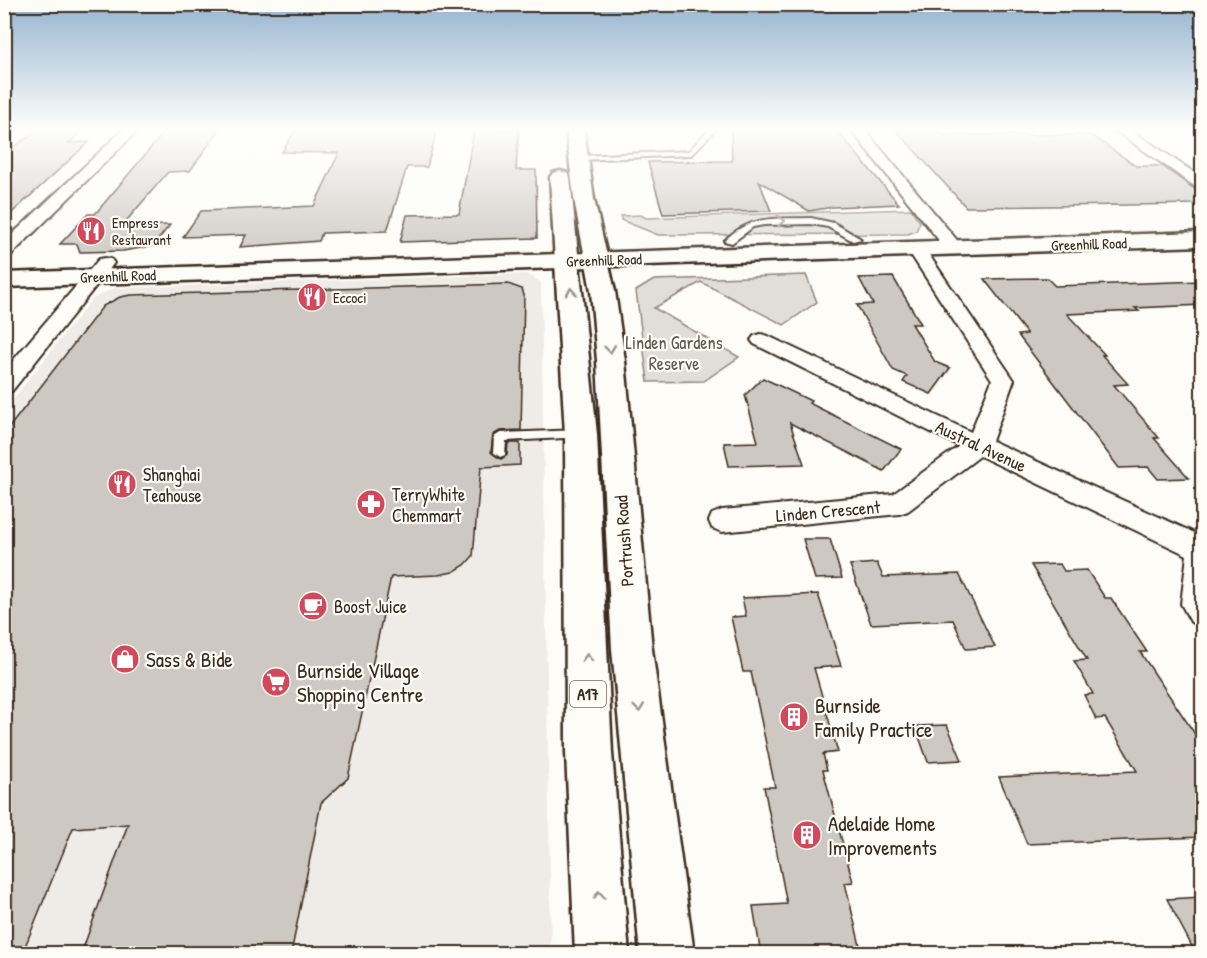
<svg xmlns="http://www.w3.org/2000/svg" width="1207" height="958" viewBox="0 0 1207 958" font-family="'Patrick Hand',sans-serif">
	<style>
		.built { fill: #efece7 }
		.green { fill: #e1ded7; stroke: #8e847a; stroke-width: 1.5 }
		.building { fill: #cdc8c2; stroke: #3b2a1e; stroke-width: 1.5 }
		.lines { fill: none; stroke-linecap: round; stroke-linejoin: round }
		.service-casing { stroke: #3b2a1e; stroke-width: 4 }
		.minor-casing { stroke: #3b2a1e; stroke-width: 4 }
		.secondary-casing { stroke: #3b2a1e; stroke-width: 5 }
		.trunk-casing { stroke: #3b2a1e; stroke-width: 5 }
		.service { fill: #fdfcf7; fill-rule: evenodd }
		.minor { fill: #fdfcf7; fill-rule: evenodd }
		.secondary { fill: #fdfcf7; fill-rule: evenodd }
		.trunk { fill: #fdfcf7; fill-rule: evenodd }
		.oneway { stroke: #9c938a }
		.labels { text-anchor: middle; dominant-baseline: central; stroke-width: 4.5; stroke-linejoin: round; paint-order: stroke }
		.far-poi-label { font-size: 15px; fill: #3b2a1e; stroke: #fdfcf7; text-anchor: start }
		.far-street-label { font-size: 15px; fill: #3b2a1e; stroke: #fdfcf7 }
		.shield { fill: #fdfcf7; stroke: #75695f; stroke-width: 1.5 }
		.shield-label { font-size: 16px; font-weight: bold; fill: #3b2a1e }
		.park-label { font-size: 18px; fill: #64574c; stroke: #fdfcf7 }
		.street-label { font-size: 18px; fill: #3b2a1e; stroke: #fdfcf7 }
		.poi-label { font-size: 18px; fill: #3b2a1e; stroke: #fdfcf7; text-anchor: start }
		.near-poi-label { font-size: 21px; fill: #3b2a1e; stroke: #fdfcf7; text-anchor: start }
	</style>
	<rect width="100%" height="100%" fill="#fdfcf7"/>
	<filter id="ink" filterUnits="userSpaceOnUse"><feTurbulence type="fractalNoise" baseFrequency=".0167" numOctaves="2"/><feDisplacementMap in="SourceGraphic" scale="12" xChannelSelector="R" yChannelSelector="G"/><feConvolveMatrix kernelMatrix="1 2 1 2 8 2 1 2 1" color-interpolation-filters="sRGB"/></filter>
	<g filter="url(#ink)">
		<path class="built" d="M527 274 541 283 551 953H5L4 411 92 299 114 288Z"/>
		<g class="green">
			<path d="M911 209 920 222 916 231 908 234 658 235 621 220V216L641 215 646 218Z"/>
			<path d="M806 275 817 302 784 325 701 282 654 308 739 357 704 381 648 382 636 291 654 280Z"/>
		</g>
		<g class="building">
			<path d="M38 130H84L69 143 89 142 4 220V154Z"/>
			<path d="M166 130H219L190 171 168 172 122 226 170 225 153 246 123 251 80 252 77 244H60L88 214H95Z"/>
			<path d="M295 130H437L427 167H407L387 231 322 233 319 241 240 247 246 235 183 237 201 211 314 206 339 153 282 152Z"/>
			<path d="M474 130H519L516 170H536L537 238 400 242 407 215 459 214Z"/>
			<path d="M731 130H836L899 204 833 207 809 211 759 181 771 211 663 214 648 162 732 161Z"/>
			<path d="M896 130H937L942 135H1091L1136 166H1162L1196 190 1203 192V204L966 207Z"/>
			<path d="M893 277 921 324H912L935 362 950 368 931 394 903 382 907 376 893 370 857 305 873 304 859 278Z"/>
			<path d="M1047 278 1055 286 1203 281V305L1135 308 1139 311 1067 314 1105 355H1102L1128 384 1114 385 1159 438H1154L1189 478 1158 479 1148 467 1119 468 1027 347 1018 335 1027 334 984 279Z"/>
			<path d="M508 284 522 289 524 295 521 430 500 431 493 435 491 452 501 459 507 455 508 443H520V465L481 467 473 556 465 565 453 572 438 575 391 577 348 778 321 803 291 954H81L128 824 73 828 22 954H4V434L103 306 120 297 131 295Z"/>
			<path d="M763 378 811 401 809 403 901 449 884 471 790 423 804 464 729 466 724 443 758 442 745 395Z"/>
			<path d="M803 539H830L842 578 815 579Z"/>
			<path d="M877 563 883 577 959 574 995 647 966 649 953 620 871 624 850 565Z"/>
			<path d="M1060 564 1064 571 1087 570 1105 598H1111L1147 652H1140L1203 746V837L1027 844 999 777 1137 771 1105 718 1096 719 1084 695 1093 694 1074 661 1087 660 1031 565Z"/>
			<path d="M818 594 841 666 814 668 838 752 823 754 827 770H823L853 882 845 883 862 954H761L753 906 787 904 764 787H775L751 672H743L731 617 746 616 742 598Z"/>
			<path d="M947 725 962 760 928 762 915 726Z"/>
			<path d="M1203 897V954H1196L1167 899Z"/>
		</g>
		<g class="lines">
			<g class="service-casing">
				<g id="service">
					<path d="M708 130H715L691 155 580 160 576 158 580 156 689 151Z"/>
					<path d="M811 218 834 223 861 239 853 241 828 227 811 224 764 225 753 227 732 243 724 241C751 214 776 219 811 218Z"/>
					<path d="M581 430 587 434 585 437 506 441 505 455 500 457 493 452 494 437 500 433Z"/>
				</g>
			</g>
			<g class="minor-casing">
				<g id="minor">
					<path d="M123 130H138L10 256 4 257V242Z"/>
					<path d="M851 130H865L961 245 964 249 961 253H949Z"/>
					<path d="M1115 130H1131L1202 178V190L1197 188Z"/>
					<path d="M917 245 923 246 1014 380 992 441 1199 535 1202 534V626L1191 622 1181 604 1187 555 980 456 908 511 899 514 722 532 712 528 709 521 712 514 722 510 893 494 959 446 754 344 751 340 754 336 761 334 768 336 971 432 992 380 908 250 911 246Z"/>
					<path d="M105 258 111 259 114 263 111 267 12 391 4 393V371L99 259Z"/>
				</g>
			</g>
			<g class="secondary-casing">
				<path id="secondary" d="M1202 232V246L4 287V273Z"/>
			</g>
			<g class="trunk-casing">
				<g id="trunk">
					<path d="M566 130H584L594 199 615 291 625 361 652 649 694 954H640L612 649 597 361 591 291 574 199Z"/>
					<path d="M560 171 567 173 570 177 597 434 612 753 629 954H575L566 753 565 434 550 177 553 173Z"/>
				</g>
			</g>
			<use href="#service" class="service"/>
			<use href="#minor" class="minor"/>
			<use href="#secondary" class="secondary"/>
			<use href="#trunk" class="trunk"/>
		</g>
		<defs><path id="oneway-chevron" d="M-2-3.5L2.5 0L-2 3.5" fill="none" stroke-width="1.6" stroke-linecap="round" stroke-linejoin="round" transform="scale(1.5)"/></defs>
		<g class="oneway">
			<use href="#oneway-chevron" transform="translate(781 221) rotate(-1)"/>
			<use href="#oneway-chevron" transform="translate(571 292) rotate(-94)"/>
			<use href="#oneway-chevron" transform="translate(610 349) rotate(83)"/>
			<use href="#oneway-chevron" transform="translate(587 658) rotate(-91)"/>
			<use href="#oneway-chevron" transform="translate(639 708) rotate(83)"/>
			<use href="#oneway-chevron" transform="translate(599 895) rotate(-94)"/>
		</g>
	</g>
	<linearGradient id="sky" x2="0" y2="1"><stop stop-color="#96b4d0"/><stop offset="0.49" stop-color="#fefefb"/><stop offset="1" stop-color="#fefefb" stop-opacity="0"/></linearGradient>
	<rect width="1207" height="264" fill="url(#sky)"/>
	<defs>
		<g id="restaurant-disc" transform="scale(1.5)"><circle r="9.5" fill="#d1495b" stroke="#fdfcf7"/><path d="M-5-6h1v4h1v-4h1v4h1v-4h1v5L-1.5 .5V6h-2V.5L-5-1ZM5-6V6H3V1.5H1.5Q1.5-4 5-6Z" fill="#fff"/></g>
		<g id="pharmacy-disc" transform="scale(1.5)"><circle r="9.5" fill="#d1495b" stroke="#fdfcf7"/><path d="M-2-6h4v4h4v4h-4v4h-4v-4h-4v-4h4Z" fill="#fff"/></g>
		<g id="cafe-disc" transform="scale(1.5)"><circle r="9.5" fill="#d1495b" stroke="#fdfcf7"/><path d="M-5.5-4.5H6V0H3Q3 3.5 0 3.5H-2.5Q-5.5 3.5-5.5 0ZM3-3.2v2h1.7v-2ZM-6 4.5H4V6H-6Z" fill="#fff"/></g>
		<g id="shop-disc" transform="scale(1.5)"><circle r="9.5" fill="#d1495b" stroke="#fdfcf7"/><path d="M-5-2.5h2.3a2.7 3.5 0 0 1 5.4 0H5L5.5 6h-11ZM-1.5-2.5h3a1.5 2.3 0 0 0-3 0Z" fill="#fff"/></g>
		<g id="supermarket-disc" transform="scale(1.5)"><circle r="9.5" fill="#d1495b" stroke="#fdfcf7"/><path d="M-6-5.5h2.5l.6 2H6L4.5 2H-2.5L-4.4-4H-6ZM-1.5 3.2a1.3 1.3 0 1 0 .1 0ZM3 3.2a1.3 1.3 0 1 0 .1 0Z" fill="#fff"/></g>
		<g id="building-disc" transform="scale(1.5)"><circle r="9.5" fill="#d1495b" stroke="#fdfcf7"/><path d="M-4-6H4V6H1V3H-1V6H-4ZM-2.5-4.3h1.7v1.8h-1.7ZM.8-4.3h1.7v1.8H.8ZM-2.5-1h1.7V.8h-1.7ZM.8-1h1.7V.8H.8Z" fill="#fff"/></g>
	</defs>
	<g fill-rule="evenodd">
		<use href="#restaurant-disc" x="91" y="231"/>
		<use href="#restaurant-disc" x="312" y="297"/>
		<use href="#restaurant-disc" x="122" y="484"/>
		<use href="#pharmacy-disc" x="371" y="504"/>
		<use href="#cafe-disc" x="313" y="606"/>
		<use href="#shop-disc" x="125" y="659"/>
		<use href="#supermarket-disc" x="276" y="682"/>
		<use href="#building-disc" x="794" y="717"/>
		<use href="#building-disc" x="807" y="835"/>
	</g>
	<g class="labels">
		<g class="far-poi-label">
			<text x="112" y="222">Empress<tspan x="112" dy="17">Restaurant</tspan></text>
			<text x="333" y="297">Eccoci</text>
		</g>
		<g class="far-street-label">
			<text transform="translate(1089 244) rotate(-2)">Greenhill Road</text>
			<text transform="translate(604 260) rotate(-2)">Greenhill Road</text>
			<text transform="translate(118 276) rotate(-2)">Greenhill Road</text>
		</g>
		<rect class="shield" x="570" y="681" width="36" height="26" rx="4.5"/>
		<g class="shield-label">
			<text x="588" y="694">A17</text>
		</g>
		<g class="park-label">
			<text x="674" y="342">Linden Gardens<tspan x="674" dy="21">Reserve</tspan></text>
		</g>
		<g class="street-label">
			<text transform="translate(981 446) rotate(25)">Austral Avenue</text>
			<text transform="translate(828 511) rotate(-5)">Linden Crescent</text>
			<text transform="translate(624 541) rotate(-94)">Portrush Road</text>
		</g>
		<g class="poi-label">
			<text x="143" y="474">Shanghai<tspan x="143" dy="21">Teahouse</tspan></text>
			<text x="392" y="494">TerryWhite<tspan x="392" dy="21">Chemmart</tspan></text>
			<text x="334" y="606">Boost Juice</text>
		</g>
		<g class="near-poi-label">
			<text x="146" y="659">Sass &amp; Bide</text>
			<text x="297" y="670">Burnside Village<tspan x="297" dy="24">Shopping Centre</tspan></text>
			<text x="815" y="705">Burnside<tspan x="815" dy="24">Family Practice</tspan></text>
			<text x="828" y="823">Adelaide Home<tspan x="828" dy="24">Improvements</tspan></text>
		</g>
	</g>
	<rect width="1207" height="958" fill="none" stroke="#fdfcf7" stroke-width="24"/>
	<rect x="12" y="12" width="1183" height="934" fill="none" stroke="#3b2a1e" stroke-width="2" filter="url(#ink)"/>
</svg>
